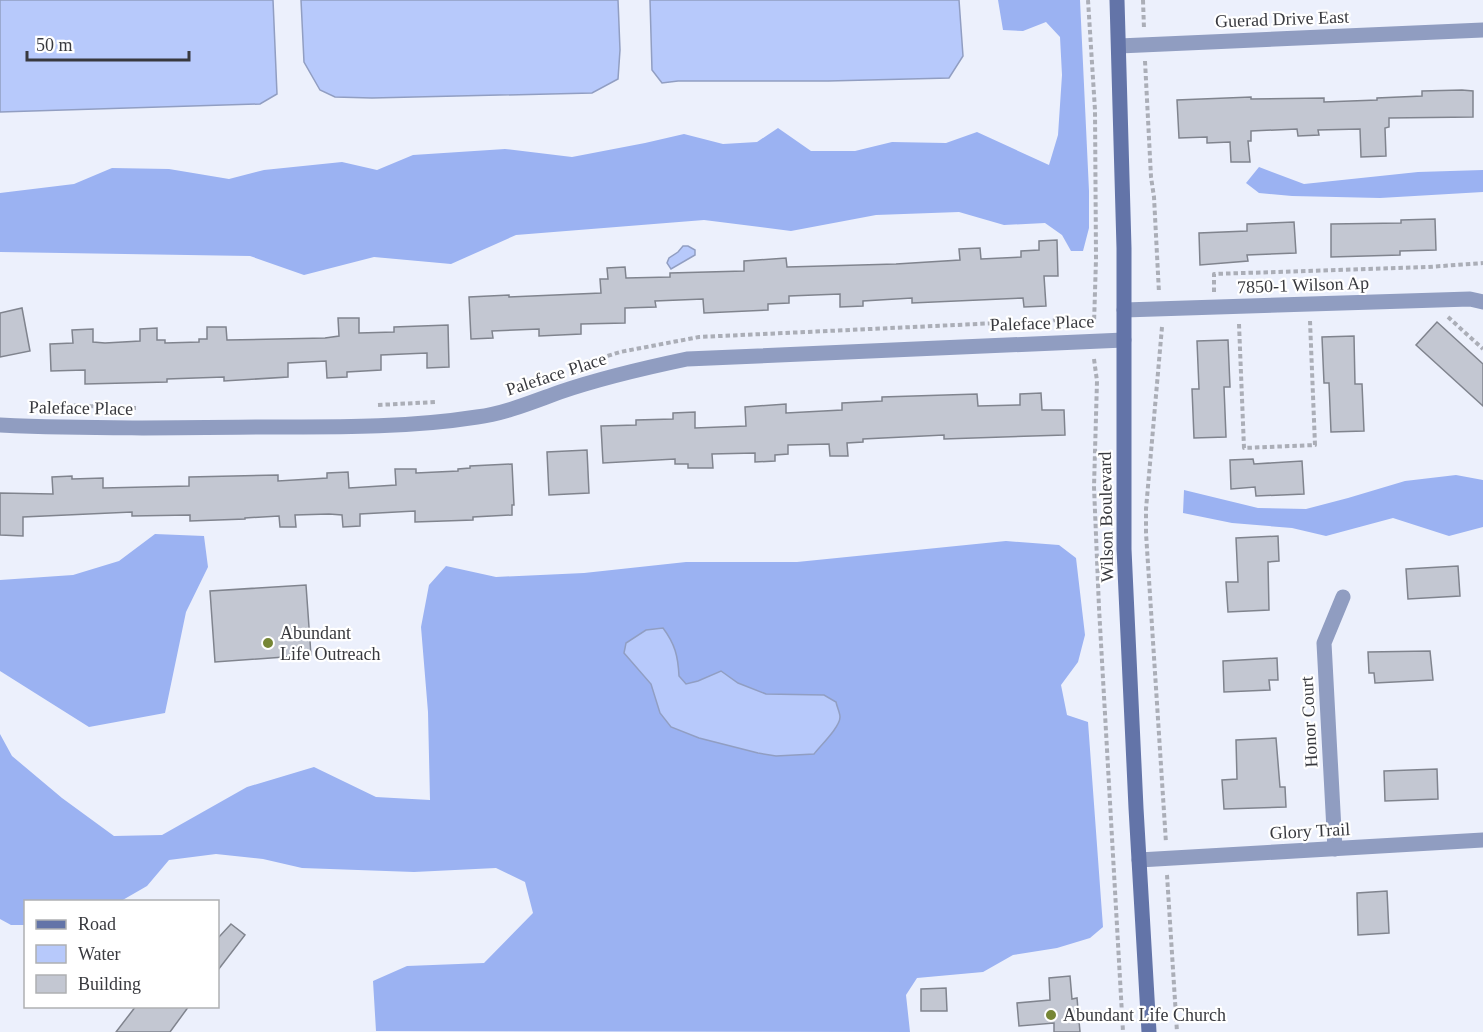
<svg xmlns="http://www.w3.org/2000/svg" width="1483" height="1032" viewBox="0 0 1483 1032" font-family="Georgia,serif">
	<style>
		.forest { fill: #9bb2f2 }
		.water { fill: #b7c9fb; stroke: #919ec2; stroke-width: 1.5 }
		.building { fill: #c3c7d2; stroke: #80848e; stroke-width: 1.5 }
		.lines { fill: none; stroke-linecap: round; stroke-linejoin: round }
		.path { stroke: #abaeb7; stroke-width: 4; stroke-dasharray: 4.5 3; stroke-linecap: butt }
		.street { stroke: #909dc1; stroke-width: 15 }
		.secondary { stroke: #6374a8; stroke-width: 15 }
		.poi-dot { fill: #768635; stroke: #fff; stroke-width: 2 }
		.labels { text-anchor: middle; dominant-baseline: central; stroke-width: 4.5; stroke-linejoin: round; paint-order: stroke }
		.street-label { font-size: 18px; fill: #38393e; stroke: #fff }
		.poi-label { font-size: 18px; fill: #38393e; stroke: #fff; text-anchor: start }
	</style>
	<rect width="100%" height="100%" fill="#ecf0fc"/>
	<g class="forest">
		<path d="M998 0H1080L1089 191V228L1083 251H1071L1062 235 1045 223 1004 225 959 212 876 215 791 231 704 220 516 235 451 264 374 257 304 275 250 256 0 252V193L74 184 112 168 169 169 229 179 264 170 342 162 377 170 413 155 505 149 572 157 645 143 684 134 723 144 757 142 778 128 811 151H855L892 142 946 143 977 132 1049 165 1058 135 1062 75 1060 37 1046 22 1023 31 1003 30Z"/>
		<path d="M1259 167 1304 184 1418 172 1483 170V192L1380 198 1292 196 1259 193 1246 183Z"/>
		<path d="M1456 475 1483 480V527L1449 536 1393 518 1326 536 1292 528 1232 523 1183 513 1184 490 1258 508 1306 509 1348 498 1405 481Z"/>
		<path d="M155 534 204 536 208 567 186 612 165 713 89 727 0 671V580L73 575 119 561Z"/>
		<path d="M1006 541 1059 545 1076 558 1085 635 1078 662 1061 685 1067 715 1088 722 1103 927 1090 938 1057 948 1013 955 983 972 917 978 906 995 910 1032 376 1031 373 981 407 966 484 963 533 913 525 882 496 868 414 872 302 868 263 859 216 854 169 860 147 886 121 901 26 902 25 925H11L0 919V734L12 756 62 798 114 836 162 835 247 787 314 767 376 797 430 800 428 712 421 627 429 585 446 566 496 577 584 573 686 562H797Z"/>
	</g>
	<g class="water">
		<path d="M0 0H273L277 94 260 104 0 112Z"/>
		<path d="M301 0H618L620 50 618 79 592 93 372 98 335 97 320 90 304 62Z"/>
		<path d="M650 0H959L963 56 949 78 828 81H678L662 83 652 70Z"/>
		<path d="M683 246H688L695 250V255L671 269 667 263 669 258 678 252Z"/>
		<path d="M663 628C675 644 678 656 679 676L686 684 698 681 721 671 738 683 766 694 824 695 836 702C837 707 840 713 840 717 840 727 821 745 814 754L776 756 758 753 699 738 671 727 660 713 651 684 624 653 626 643 646 630Z"/>
	</g>
	<g class="building">
		<path d="M1462 90 1473 91V117L1389 118V127L1385 128 1386 156 1361 157 1360 129 1318 130 1319 135 1298 136 1297 129 1251 131V141H1248L1250 162H1231L1230 142 1207 143V137L1179 138 1177 100 1251 97V99L1324 98V102L1377 100V98L1422 96V91Z"/>
		<path d="M1435 219 1436 250 1400 251V255L1331 257V224L1401 223V220Z"/>
		<path d="M1294 222 1296 253 1247 255 1248 261 1200 265 1199 233 1247 231V224Z"/>
		<path d="M1057 240 1058 276H1044L1046 306 1024 307 1023 298 912 303V298L863 301V306L840 307V294L789 296V303L768 304V310L704 313 703 299 655 301 656 307 625 308V323L581 324V334L539 336V329L492 331 493 338 471 339 469 297 509 295V297L601 293 600 279H608L607 268 625 267 626 278 670 277V273L744 271V261L786 258 787 267 896 264 960 260 959 249 980 248 981 259 1021 257V251L1039 250V241Z"/>
		<path d="M22 308 30 351 0 357V313Z"/>
		<path d="M338 318H359V333L394 332V327L448 325 449 367 427 368V353L381 355V370L347 372V377L327 378 326 361 288 363V377L224 381V377L167 379V382L85 384V370L51 371 50 344 73 343 72 330 93 329V342L105 343 140 341V329L157 328V340H165V343L199 342V339H207V327H226L227 340 325 338 339 336Z"/>
		<path d="M1437 322 1483 364V406L1416 345Z"/>
		<path d="M1354 336 1355 384H1362L1364 431 1331 432 1329 383H1324L1322 337Z"/>
		<path d="M1228 340 1230 387H1224L1226 437 1194 438 1192 389H1199L1197 341Z"/>
		<path d="M1041 393 1042 410H1064L1065 435 944 439V435L863 439V442L847 443 848 456H830L829 444 788 445V454L775 455V461L755 462V453L712 454 713 468H688V464H675V459L603 463 601 426 636 425V420L673 419V413L695 412V428L746 426 745 407 786 404V413L842 410V403L882 401V397L977 394 978 406 1020 405V394Z"/>
		<path d="M587 450 589 493 549 495 547 452Z"/>
		<path d="M1253 459 1254 464 1302 461 1304 494 1256 496 1255 487 1231 489 1230 460Z"/>
		<path d="M512 464 514 505H512V515L473 517V520L415 522V511L360 514V526L343 527 342 515 329 514 295 515 296 527H280L279 516 245 518V519L190 521V515L132 516V512L23 517V536L0 535V493L53 494 52 477 72 476V479L103 478V488L189 486V477L278 475V481L327 478V473L348 472 349 488 396 485 395 469H416V473L458 471V469L470 468V466Z"/>
		<path d="M1278 536 1279 561 1268 562 1269 610 1228 612 1226 582H1238L1236 538Z"/>
		<path d="M1458 566 1460 596 1408 599 1406 569Z"/>
		<path d="M306 585 311 655 215 662 210 591Z"/>
		<path d="M1430 651 1433 680 1375 683 1374 673H1369L1368 652Z"/>
		<path d="M1277 658 1278 680H1269L1270 690 1224 692 1223 661Z"/>
		<path d="M1276 738 1280 787H1285L1286 807 1224 809 1222 780 1237 779 1236 740Z"/>
		<path d="M1437 769 1438 799 1385 801 1384 771Z"/>
		<path d="M1387 891 1389 933 1358 935 1357 893Z"/>
		<path d="M231 924 245 935 218 970V938Z"/>
		<path d="M1070 976 1072 999 1077 998 1080 1032H1054V1023L1019 1026 1017 1003 1050 1000 1049 978Z"/>
		<path d="M946 988 947 1011H921V989Z"/>
		<path d="M136 1006H189L170 1032H116Z"/>
	</g>
	<g class="lines">
		<g class="path">
			<path d="M1088 0 1095 110 1096 259 1094 324"/>
			<path d="M1143 0 1144 29"/>
			<path d="M1145 61 1151 177 1154 197 1159 293"/>
			<path d="M1214 292V274L1428 267 1483 263"/>
			<path d="M1448 317 1483 349"/>
			<path d="M1046 323 1058 319 1080 322"/>
			<path d="M1239 324 1244 448 1315 445 1310 321"/>
			<path d="M1162 327 1146 509V533L1166 843"/>
			<path d="M1094 359 1097 381 1094 487 1099 608 1123 1032"/>
			<path d="M579 365 620 352 699 337 998 323 1036 324"/>
			<path d="M378 405 436 402"/>
			<path d="M52 408 58 405 136 408"/>
			<path d="M1167 875 1177 1032"/>
		</g>
		<g class="street">
			<path d="M1119 46 1483 30"/>
			<path d="M1124 310 1470 299 1483 302"/>
			<path d="M0 425C88 429 176 428 264 427 334 427 407 428 477 417 506 413 532 402 560 392 601 378 644 368 687 359L1124 340"/>
			<path d="M1335 849 1324 643 1343 597"/>
			<path d="M1139 860 1483 840"/>
		</g>
		<path class="secondary" d="M1117 0 1124 248V549L1136 808 1149 1032"/>
	</g>
	<g class="poi-dot">
		<circle cx="268" cy="643" r="6"/>
		<circle cx="1051" cy="1015" r="6"/>
	</g>
	<g class="labels">
		<g class="street-label">
			<text transform="translate(1282 19) rotate(-2)">Guerad Drive East</text>
			<text transform="translate(1303 285) rotate(-2)">7850-1 Wilson Ap</text>
			<text transform="translate(1042 323) rotate(-2)">Paleface Place</text>
			<text transform="translate(556 374) rotate(-18)">Paleface Place</text>
			<text transform="translate(81 408) rotate(1)">Paleface Place</text>
			<text transform="translate(1106 517) rotate(-91)">Wilson Boulevard</text>
			<text transform="translate(1309 722) rotate(-93)">Honor Court</text>
			<text transform="translate(1310 831) rotate(-3)">Glory Trail</text>
		</g>
		<g class="poi-label">
			<text x="280" y="633">Abundant<tspan x="280" dy="21">Life Outreach</tspan></text>
			<text x="1063" y="1015">Abundant Life Church</text>
		</g>
	</g>
	<rect x="24" y="900" width="195" height="108" fill="#ffffff" stroke="#afb0b2" stroke-width="1.5"/>
	<rect x="36" y="920" width="30" height="9" fill="#6374a8" stroke="#afb0b2" stroke-width="1.5"/>
	<text x="78" y="930" font-size="18" fill="#38393e">Road</text>
	<rect x="36" y="945" width="30" height="18" fill="#b7c9fb" stroke="#afb0b2" stroke-width="1.5"/>
	<text x="78" y="960" font-size="18" fill="#38393e">Water</text>
	<rect x="36" y="975" width="30" height="18" fill="#c3c7d2" stroke="#afb0b2" stroke-width="1.5"/>
	<text x="78" y="990" font-size="18" fill="#38393e">Building</text>
	<path d="M27 51v9h162v-9" fill="none" stroke="#38393e" stroke-width="3"/>
	<text x="36" y="51" font-size="18" fill="#38393e" stroke="#ffffff" stroke-width="4.5" paint-order="stroke">50 m</text>
</svg>
